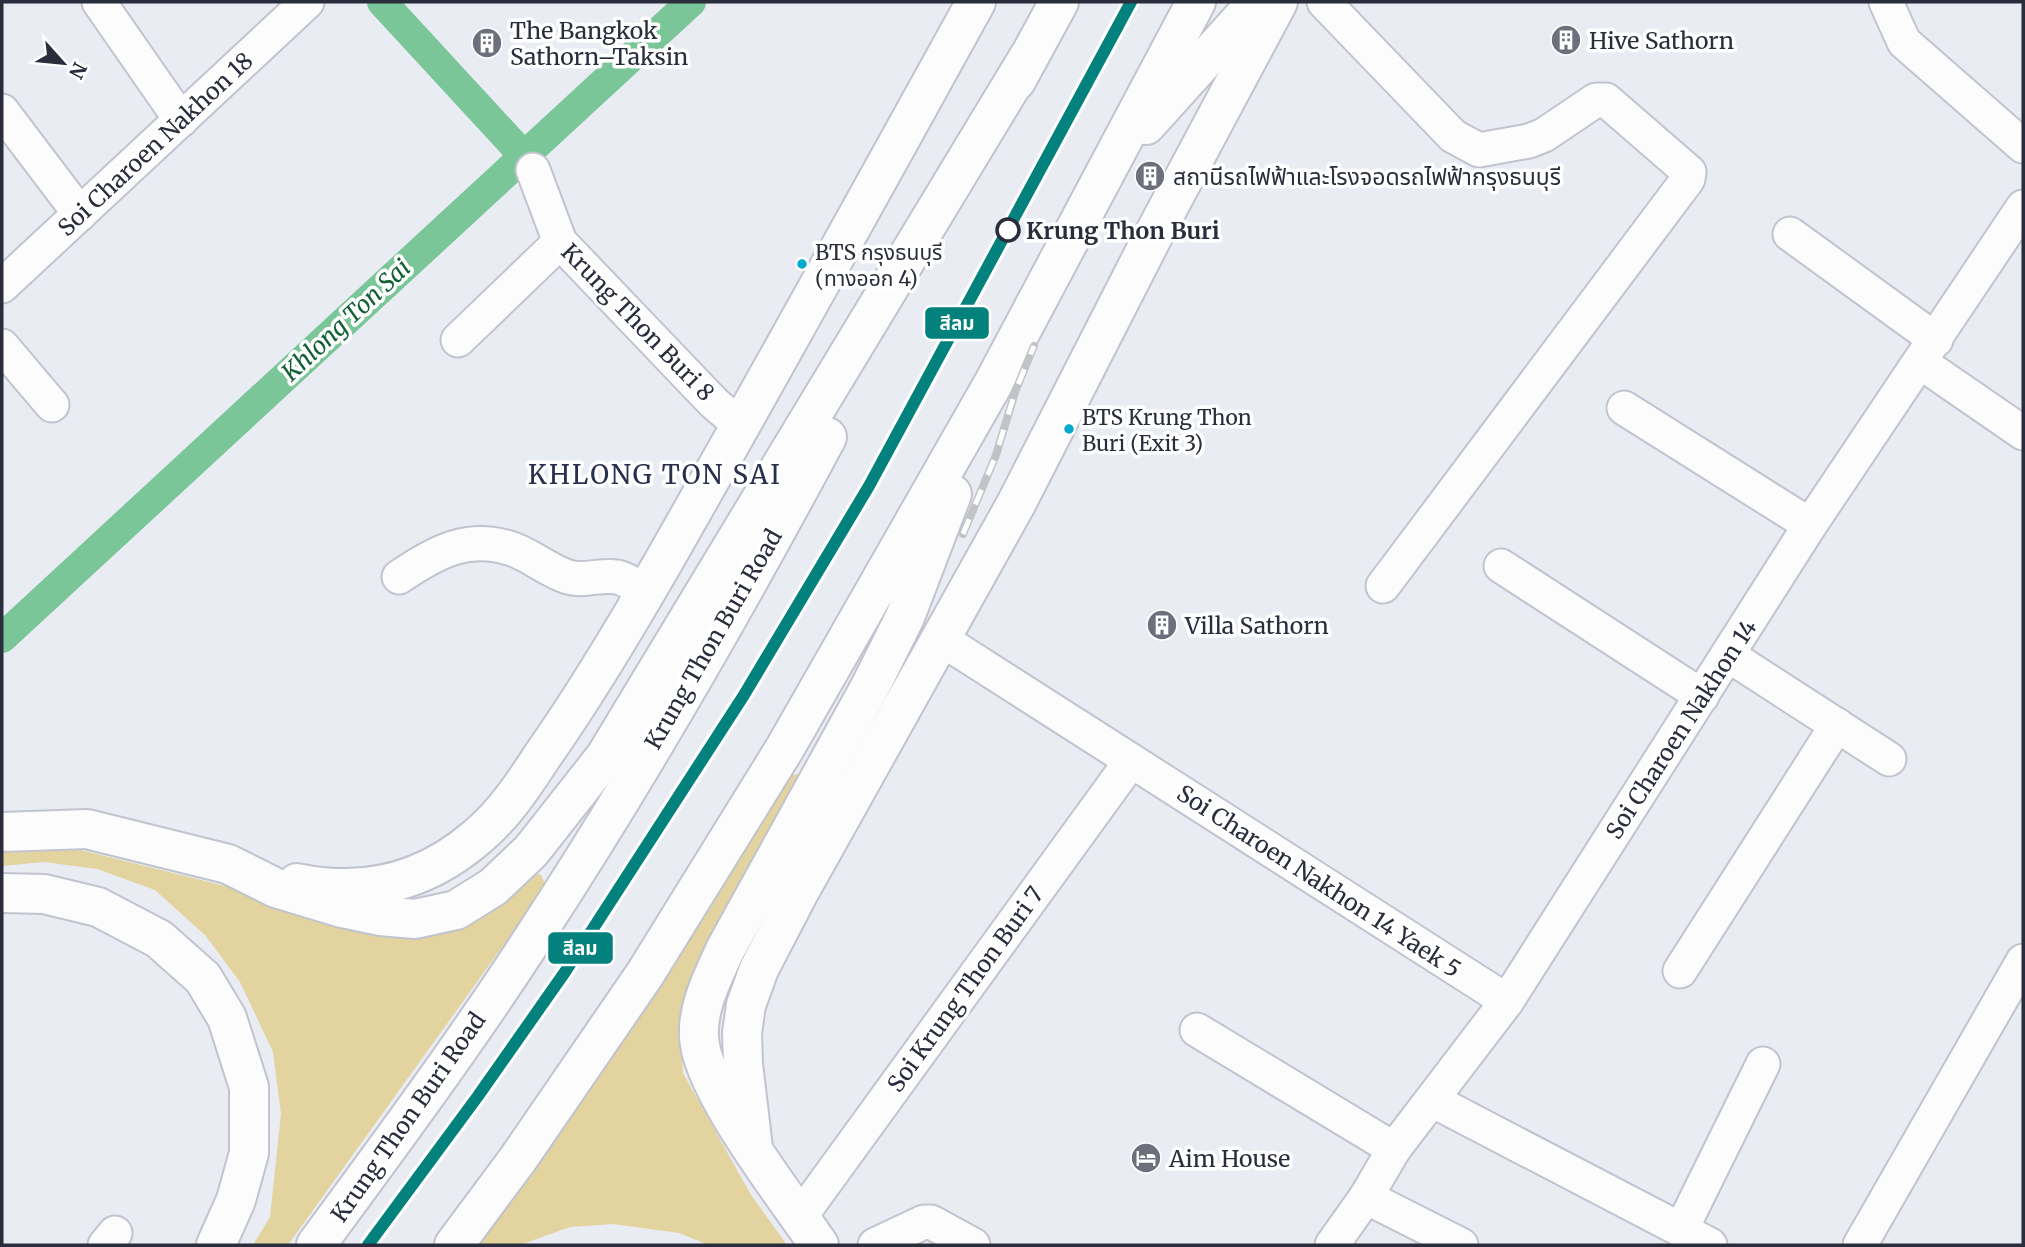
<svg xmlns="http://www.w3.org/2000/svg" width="2025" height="1247" viewBox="0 0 2025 1247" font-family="Merriweather,'Noto Sans Thai',serif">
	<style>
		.green { fill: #e2d39f }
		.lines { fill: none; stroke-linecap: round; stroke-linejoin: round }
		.canal { stroke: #7ac698; stroke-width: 30 }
		.street-casing { stroke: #c1c4cf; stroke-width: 37 }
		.secondary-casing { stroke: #c1c4cf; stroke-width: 42 }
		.primary-casing { stroke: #c1c4cf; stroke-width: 42 }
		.street { stroke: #fcfcfd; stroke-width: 33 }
		.secondary { stroke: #fcfcfd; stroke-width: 38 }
		.primary { stroke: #fcfcfd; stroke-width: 38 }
		.rail-casing { stroke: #c2c3c6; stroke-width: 8 }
		.rail { stroke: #fff; stroke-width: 5; stroke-dasharray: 16; stroke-linecap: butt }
		.metro-1-casing { stroke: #fff; stroke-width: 18 }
		.metro-1 { stroke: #02817d; stroke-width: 12 }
		.stop-dot { fill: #fff; stroke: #292d3c; stroke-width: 3.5 }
		.bus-dot { fill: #00a9ce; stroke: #fff; stroke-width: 2.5 }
		.labels { text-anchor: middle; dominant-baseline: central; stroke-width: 7; stroke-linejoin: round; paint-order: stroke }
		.bus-label { font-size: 21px; fill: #292d3c; stroke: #fff; text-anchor: start }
		.poi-label { font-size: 23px; fill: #292d3c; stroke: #fff; text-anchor: start }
		.street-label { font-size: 23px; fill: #292d3c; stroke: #fff }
		.stop-label { font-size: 23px; font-weight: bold; fill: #292d3c; stroke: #fff; text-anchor: start }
		.water-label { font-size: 24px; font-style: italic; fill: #116033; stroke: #fff }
		.quarter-label { font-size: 26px; letter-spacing: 2px; fill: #29304e; stroke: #fff }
		.line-badge { stroke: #fff; stroke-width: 2.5 }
		.badge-label { font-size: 19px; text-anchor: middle; font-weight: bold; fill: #fff }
	</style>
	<rect width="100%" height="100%" fill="#eaecf4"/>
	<g class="green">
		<path d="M798 774V779L681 1043 683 1073 751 1195 787 1245H709L679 1233 613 1224 570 1227 520 1245H475L775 796 791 775Z"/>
		<path d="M73 848 349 917 412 929 527 869 541 875 546 886 288 1245H253L270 1217 281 1114 273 1052 240 982 205 935 155 890 97 869 44 862 2 866V853Z"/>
	</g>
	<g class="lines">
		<g class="canal">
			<path d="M382 2 523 155"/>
			<path d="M2 638 691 2"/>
		</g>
		<g class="street-casing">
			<g id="street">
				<path d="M99 2 181 120"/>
				<path d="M1324 2 1453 136 1479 150 1529 141 1544 135 1596 100H1606L1689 172 1688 179 1383 586"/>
				<path d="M1886 2 1904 42 2023 146"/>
				<path d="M2 111 80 214"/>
				<path d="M533 170 560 242 714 403 741 426"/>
				<path d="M1790 234 1936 340"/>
				<path d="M2 286 307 2"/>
				<path d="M458 340 560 242"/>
				<path d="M2 346 52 405"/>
				<path d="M1920 362 2023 433"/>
				<path d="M1624 408 1810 525"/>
				<path d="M1501 566 1702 696"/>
				<path d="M399 577C436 552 469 533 515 550 533 557 549 571 568 577 584 582 601 574 617 577 627 579 637 587 645 593"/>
				<path d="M941 639 1507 1001"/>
				<path d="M1728 655 1889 759"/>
				<path d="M1680 971 1837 725"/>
				<path d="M1197 1030 1394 1149"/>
				<path d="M1432 1100 1710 1245"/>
				<path d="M1366 1197 1461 1245"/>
				<path d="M800 1217 1131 761"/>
				<path d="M1681 1230 1763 1064"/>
				<path d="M105 1245 115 1233"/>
				<path d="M875 1245 924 1222H931L973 1245"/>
				<path d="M1332 1245 1366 1197 1394 1149 1507 1001 1810 525 2023 207"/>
				<path d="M1860 1245 2023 961"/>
			</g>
		</g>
		<g class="secondary-casing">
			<g id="secondary">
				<path d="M297 883C364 897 425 882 477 837 504 815 524 784 543 755 586 694 624 630 661 566 768 379 872 190 976 2"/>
				<path d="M753 1148 743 1064 742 1033 746 1005 759 969 798 894 1016 504 1153 236 1278 2"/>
			</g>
		</g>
		<g class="primary-casing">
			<g id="primary">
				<path d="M1016 81 1059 2"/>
				<path d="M1146 125 1257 2"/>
				<path d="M2 832 87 829 228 864 276 888 342 908 380 916 415 919 456 910 493 887 531 851 605 757 1028 58"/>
				<path d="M2 893 44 894 98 907 159 939 203 978 227 1018 249 1087V1153L236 1200 216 1245"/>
				<path d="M316 1245C389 1146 463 1046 530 943 637 780 735 609 827 437"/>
				<path d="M454 1245 518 1159 645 974 785 748 993 384 1196 2"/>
				<path d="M819 1245C788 1199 701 1089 699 1037 697 1007 713 977 725 950L869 689 905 617 952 494"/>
			</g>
		</g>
		<use href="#street" class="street"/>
		<use href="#secondary" class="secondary"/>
		<use href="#primary" class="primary"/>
		<g class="rail-casing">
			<path id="rail" d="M963 534 996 455 1015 392 1034 346"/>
		</g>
		<use href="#rail" class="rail"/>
		<g class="metro-1-casing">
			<path id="metro-1" d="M368 1245 478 1096 565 972 744 695 869 486 1131 2"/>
		</g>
		<use href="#metro-1" class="metro-1"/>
	</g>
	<defs>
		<g id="building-disc" transform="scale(1.575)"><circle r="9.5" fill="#6d707c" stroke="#fff"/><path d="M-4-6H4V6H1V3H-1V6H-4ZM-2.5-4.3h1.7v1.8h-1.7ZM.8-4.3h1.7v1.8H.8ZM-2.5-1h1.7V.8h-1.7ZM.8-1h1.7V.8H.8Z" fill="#fff"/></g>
		<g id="hotel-disc" transform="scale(1.575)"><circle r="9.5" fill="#6d707c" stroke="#fff"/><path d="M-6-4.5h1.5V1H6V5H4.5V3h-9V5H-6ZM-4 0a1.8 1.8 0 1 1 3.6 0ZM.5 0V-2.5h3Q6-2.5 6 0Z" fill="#fff"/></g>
	</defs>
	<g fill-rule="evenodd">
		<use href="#building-disc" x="1566" y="40"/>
		<use href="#building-disc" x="487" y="43"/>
		<use href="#building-disc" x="1150" y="176"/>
		<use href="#building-disc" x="1162" y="625"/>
		<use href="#hotel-disc" x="1146" y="1158"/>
	</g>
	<circle class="stop-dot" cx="1008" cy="230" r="11"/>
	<g class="bus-dot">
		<circle cx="802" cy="264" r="6"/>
		<circle cx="1069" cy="429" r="6"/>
	</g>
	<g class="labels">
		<g class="bus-label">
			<text x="815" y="252">BTS กรุงธนบุรี<tspan x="815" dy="26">(ทางออก 4)</tspan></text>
			<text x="1082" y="417">BTS Krung Thon<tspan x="1082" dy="26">Buri (Exit 3)</tspan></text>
		</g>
		<g class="poi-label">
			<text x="510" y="30">The Bangkok<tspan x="510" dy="26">Sathorn–Taksin</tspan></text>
			<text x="1589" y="40">Hive Sathorn</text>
			<text x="1173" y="176">สถานีรถไฟฟ้าและโรงจอดรถไฟฟ้ากรุงธนบุรี</text>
			<text x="1185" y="625">Villa Sathorn</text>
			<text x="1169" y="1158">Aim House</text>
		</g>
		<g class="street-label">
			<text transform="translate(155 144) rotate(-43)">Soi Charoen Nakhon 18</text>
			<text transform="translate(638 322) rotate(46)">Krung Thon Buri 8</text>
			<text transform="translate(713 639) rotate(-60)">Krung Thon Buri Road</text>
			<text transform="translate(1681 729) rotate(-57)">Soi Charoen Nakhon 14</text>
			<text transform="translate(1319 881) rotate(33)">Soi Charoen Nakhon 14 Yaek 5</text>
			<text transform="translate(965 989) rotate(-54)">Soi Krung Thon Buri 7</text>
			<text transform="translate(408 1117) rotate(-55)">Krung Thon Buri Road</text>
		</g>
		<g class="stop-label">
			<text x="1026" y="230">Krung Thon Buri</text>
		</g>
		<g class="water-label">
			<text transform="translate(346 320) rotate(-43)">Khlong Ton Sai</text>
		</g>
		<g class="quarter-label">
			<text x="655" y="474">KHLONG TON SAI</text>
		</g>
	</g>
	<g class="line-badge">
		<rect x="924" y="306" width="66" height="34" rx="7" fill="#02817d"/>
		<rect x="547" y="931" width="67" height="34" rx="7" fill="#02817d"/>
	</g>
	<g class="badge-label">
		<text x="957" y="330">สีลม</text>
		<text x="580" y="955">สีลม</text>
	</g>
	<rect width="2025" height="1247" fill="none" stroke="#292d3c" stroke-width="7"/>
	<g transform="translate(63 63) rotate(117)" stroke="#ffffff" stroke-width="5" paint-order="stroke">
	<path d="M0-5L12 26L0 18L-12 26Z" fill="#292d3c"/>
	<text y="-10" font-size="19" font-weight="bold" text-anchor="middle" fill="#292d3c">N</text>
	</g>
</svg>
